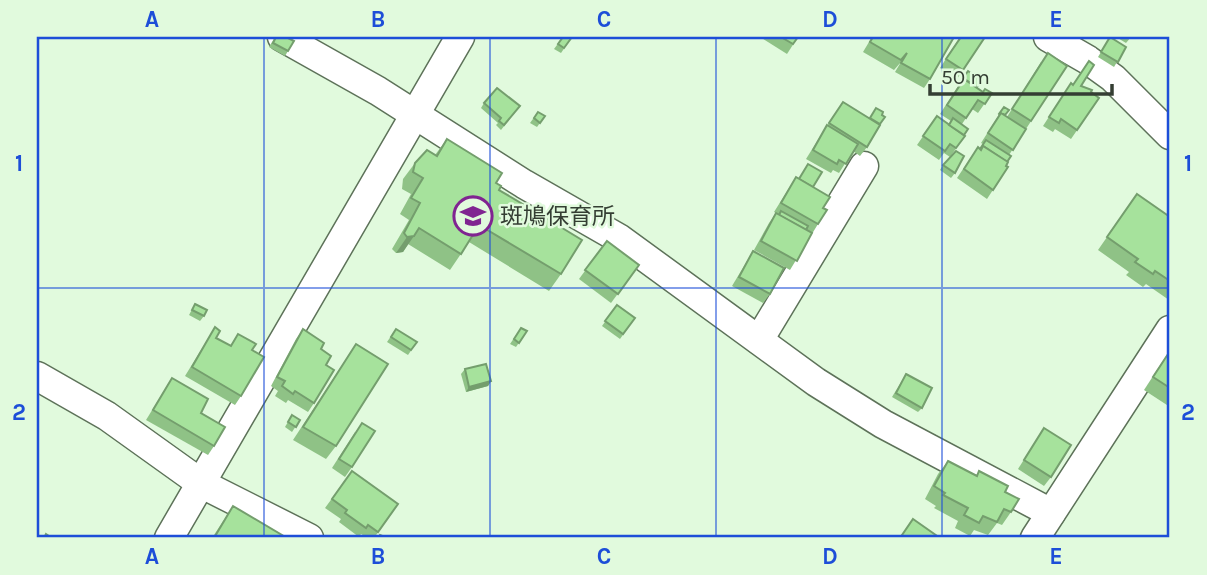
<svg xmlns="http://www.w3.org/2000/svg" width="1207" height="575" viewBox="0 0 1207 575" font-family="Karla,'Noto Sans JP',sans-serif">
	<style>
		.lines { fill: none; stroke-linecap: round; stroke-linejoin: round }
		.street-casing { stroke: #5d7259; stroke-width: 31 }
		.street { stroke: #fff; stroke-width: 28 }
		.wall { fill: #8fc286 }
		.shaded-wall { fill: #749e6d }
		.building { fill: #a6e29c; stroke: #749e6d; stroke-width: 2 }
		.grid { fill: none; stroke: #1d4ed8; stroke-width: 2; stroke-opacity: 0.55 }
		.labels { text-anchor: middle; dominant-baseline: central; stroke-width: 5; stroke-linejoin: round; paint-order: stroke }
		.poi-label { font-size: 23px; fill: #343e33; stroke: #e1fadd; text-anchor: start }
		.neatline { fill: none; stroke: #1d4ed8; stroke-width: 2.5 }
		.grid-label { font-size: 23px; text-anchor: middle; font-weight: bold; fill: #1d4ed8 }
	</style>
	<rect width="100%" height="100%" fill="#e1fadd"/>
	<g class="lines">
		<g class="street-casing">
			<g id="street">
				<path d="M282 37 378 91 524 184 620 239 816 382 883 424 1051 513"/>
				<path d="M1048 37 1088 60 1113 78 1170 135"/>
				<path d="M759 340 864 166"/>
				<path d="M37 376 107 416 202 484 309 538"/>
				<path d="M169 538 460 37"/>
				<path d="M1035 538 1170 330"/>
			</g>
		</g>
		<use href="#street" class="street"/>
	</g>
	<g class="wall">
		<path d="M275 37 288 51 285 56 269 47Z"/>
		<path d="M563 37H572L561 53 554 49Z"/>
		<path d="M760 37H798L787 54Z"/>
		<path d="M872 37H954L930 79 924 88 895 72 901 62 894 70 863 52Z"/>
		<path d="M960 37 963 70 957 79 940 68Z"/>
		<path d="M1110 37 1126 47 1114 67 1098 57Z"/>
		<path d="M1116 37H1131L1126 43Z"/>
		<path d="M1041 62 1067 66 1009 155 1006 166 1008 167 987 199 957 178 978 147 980 149 983 144 981 143 1004 107 1005 115 1007 117Z"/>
		<path d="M968 71 977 88 983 92 992 93 978 113 972 109 962 124 965 136 950 157 944 153 939 160 917 145 937 116 949 125 951 121 940 114Z"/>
		<path d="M1071 83 1081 86 1099 98 1071 139 1055 129 1053 132 1043 126Z"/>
		<path d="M843 102 867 147 860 156 853 151 839 173 833 170 831 173 806 159 821 135Z"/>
		<path d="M484 103 516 111 501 130 496 125 498 123 481 108Z"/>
		<path d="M538 112 545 116 537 127 530 123Z"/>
		<path d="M447 139 496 183 499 190 547 218 552 211 561 274 549 291 469 242 450 270 408 244 403 252 396 253 392 249 409 220 400 214 411 194 402 189 403 179 415 163 435 155Z"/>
		<path d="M943 165 955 173 951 178 940 170Z"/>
		<path d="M796 177 813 187 823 208 818 224 790 270 754 250 769 223 776 213 778 214 774 212Z"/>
		<path d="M1137 194 1170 217V298L1169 300 1146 284 1143 287 1126 275 1129 272 1098 250Z"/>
		<path d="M607 241 639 265 611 303 579 279Z"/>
		<path d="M753 251 770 294 763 303 732 286Z"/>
		<path d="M195 304 204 316 200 321 189 315Z"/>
		<path d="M617 305 635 318 620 339 602 326Z"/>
		<path d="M215 327 216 338 230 346 238 334 252 350 241 396 235 405 185 376Z"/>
		<path d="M521 328 527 331 516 347 510 344Z"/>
		<path d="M303 329 321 349 326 365 314 403 308 412 288 400 286 403 275 396 278 391 271 386 296 339Z"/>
		<path d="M396 329 417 342 408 355 387 342Z"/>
		<path d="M356 344 336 446 326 459 293 440Z"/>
		<path d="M1170 350V407L1144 390Z"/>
		<path d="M465 369 491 381 488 386 466 392 461 374Z"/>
		<path d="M906 374 922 408 918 412 892 397Z"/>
		<path d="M172 378 201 413 214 446 208 455 146 420Z"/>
		<path d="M292 415 300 420 292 432 285 427Z"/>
		<path d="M1044 428 1051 477 1044 486 1018 469Z"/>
		<path d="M355 432 352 467 345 477 332 468Z"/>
		<path d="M948 461 976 476 979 471 1005 492 1011 512 1002 525 997 523 988 535 974 530 970 536 955 528 958 521 934 508 936 506 925 499 938 474Z"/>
		<path d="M352 471 398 504 374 538H368L361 534 359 537 339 522 341 519 325 508Z"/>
		<path d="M233 506 287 538H212Z"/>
	</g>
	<g class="shaded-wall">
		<path d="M414 236 403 252 396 253 407 237Z"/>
		<path d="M491 381 488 386 466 392 469 387Z"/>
	</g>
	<g class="building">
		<path d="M276 37H286L294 41 288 51 273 43Z"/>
		<path d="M563 37H572L564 48 558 44Z"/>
		<path d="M781 37H798L793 44Z"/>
		<path d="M873 37H954L930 79 901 63 907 53 901 60 870 42Z"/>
		<path d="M961 37H985L963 70 946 59Z"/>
		<path d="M1110 37 1126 47 1118 62 1101 52Z"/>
		<path d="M1048 53 1067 66 1031 121 1012 109Z"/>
		<path d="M1089 61 1094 65 1081 86 1092 90 1091 92 1099 98 1077 130 1061 119 1059 123 1049 117 1071 83 1073 85Z"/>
		<path d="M968 71 982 80 977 87 963 78Z"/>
		<path d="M964 79 983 92 985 89 992 93 985 104 978 100 966 118 947 105Z"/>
		<path d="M497 88 520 106 504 125 499 121 501 118 484 103Z"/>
		<path d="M843 102 880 125 867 147 829 123Z"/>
		<path d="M1004 107 1009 110 1005 115 1001 113 1000 115 999 114Z"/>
		<path d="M876 108 883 112 882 115 885 117 880 124 870 118Z"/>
		<path d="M538 112 545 116 540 123 534 118Z"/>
		<path d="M1001 113 1026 129 1013 150 988 133Z"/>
		<path d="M937 116 965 136 956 148 950 144 945 151 923 136Z"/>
		<path d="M953 118 968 129 964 135 949 125Z"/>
		<path d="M827 125 858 144 846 164 839 160 837 164 813 150Z"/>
		<path d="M447 139 502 173 496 183 501 186 499 190 548 219 552 211 557 210 559 215 554 223 582 240 561 274 479 225 461 254 419 228 414 236 407 237 404 233 420 203 411 198 423 178 413 172 415 163 427 150 437 156Z"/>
		<path d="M986 140 1011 156 1007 162 983 146 981 149H980Z"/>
		<path d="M983 146 1008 162 1006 166 1008 167 993 190 964 169 978 147 981 150Z"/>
		<path d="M956 151 964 156 955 173 943 165Z"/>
		<path d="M808 164 822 172 813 187 799 179Z"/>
		<path d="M796 177 830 197 823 208 827 210 818 224 781 203Z"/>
		<path d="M1137 194 1170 217V281L1155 271 1153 274 1135 262 1138 259 1107 237Z"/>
		<path d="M781 211 808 226 806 230 779 215Z"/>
		<path d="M776 213 812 233 797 261 761 241Z"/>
		<path d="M607 241 639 265 618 294 585 270Z"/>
		<path d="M753 251 784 268 770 294 739 277Z"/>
		<path d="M195 304 207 310 204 316 192 310Z"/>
		<path d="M617 305 635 318 623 334 605 321Z"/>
		<path d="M215 327 220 331 216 338 231 346 238 334 256 344 252 350 264 357 241 396 192 367Z"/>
		<path d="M521 328 527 331 519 343 514 339Z"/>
		<path d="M303 329 324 343 321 349 331 356 326 365 334 370 314 403 295 391 293 394 282 386 285 381 277 377Z"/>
		<path d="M396 329 417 342 411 350 391 337Z"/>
		<path d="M356 344 388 364 336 446 303 427Z"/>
		<path d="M1170 351V388L1153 377Z"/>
		<path d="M486 364 491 381 469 387 465 369Z"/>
		<path d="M906 374 932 388 922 408 896 393Z"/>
		<path d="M172 378 208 399 201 413 225 427 214 446 153 410Z"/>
		<path d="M292 415 300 420 296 427 288 422Z"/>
		<path d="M362 423 375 431 352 467 339 459Z"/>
		<path d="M1044 428 1071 445 1051 477 1024 460Z"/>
		<path d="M948 461 977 476 979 471 1008 486 1005 492 1019 499 1011 512 1004 509 997 522 983 516 979 523 964 515 968 508 943 495 945 493 934 486Z"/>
		<path d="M352 471 398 504 378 532 368 525 366 528 345 513 347 510 332 499Z"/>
		<path d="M233 506 287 538H214Z"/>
		<path d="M913 519 940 538H900Z"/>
		<path d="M46 534 52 538H44Z"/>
		<path d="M380 535 387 538H378Z"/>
	</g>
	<path class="grid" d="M264 37V538M490 37V538M716 37V538M942 37V538M37 288H1170"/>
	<defs>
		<g id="school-ring" transform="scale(2.0125)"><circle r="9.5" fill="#e1fadd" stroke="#802491" stroke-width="1.5"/><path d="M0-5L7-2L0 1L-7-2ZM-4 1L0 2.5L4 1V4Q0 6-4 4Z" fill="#802491"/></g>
	</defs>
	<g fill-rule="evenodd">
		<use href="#school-ring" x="473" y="216"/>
	</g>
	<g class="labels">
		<g class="poi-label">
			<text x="500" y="216">斑鳩保育所</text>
		</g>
	</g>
	<rect width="1207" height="575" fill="none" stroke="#e1fadd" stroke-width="77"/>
	<path d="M930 84v10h182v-10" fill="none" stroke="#343e33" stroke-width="3.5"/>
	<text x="941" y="84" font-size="21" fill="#343e33" stroke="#e1fadd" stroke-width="5" paint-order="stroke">50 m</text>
	<rect x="38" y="38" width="1130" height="498" class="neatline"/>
	<g class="grid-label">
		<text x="152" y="27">A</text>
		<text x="378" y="27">B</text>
		<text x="604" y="27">C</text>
		<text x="830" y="27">D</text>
		<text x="1056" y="27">E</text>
		<text x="19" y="171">1</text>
		<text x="1188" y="171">1</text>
		<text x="19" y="420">2</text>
		<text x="1188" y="420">2</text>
		<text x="152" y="564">A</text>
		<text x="378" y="564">B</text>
		<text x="604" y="564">C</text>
		<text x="830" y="564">D</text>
		<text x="1056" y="564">E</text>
	</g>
</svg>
